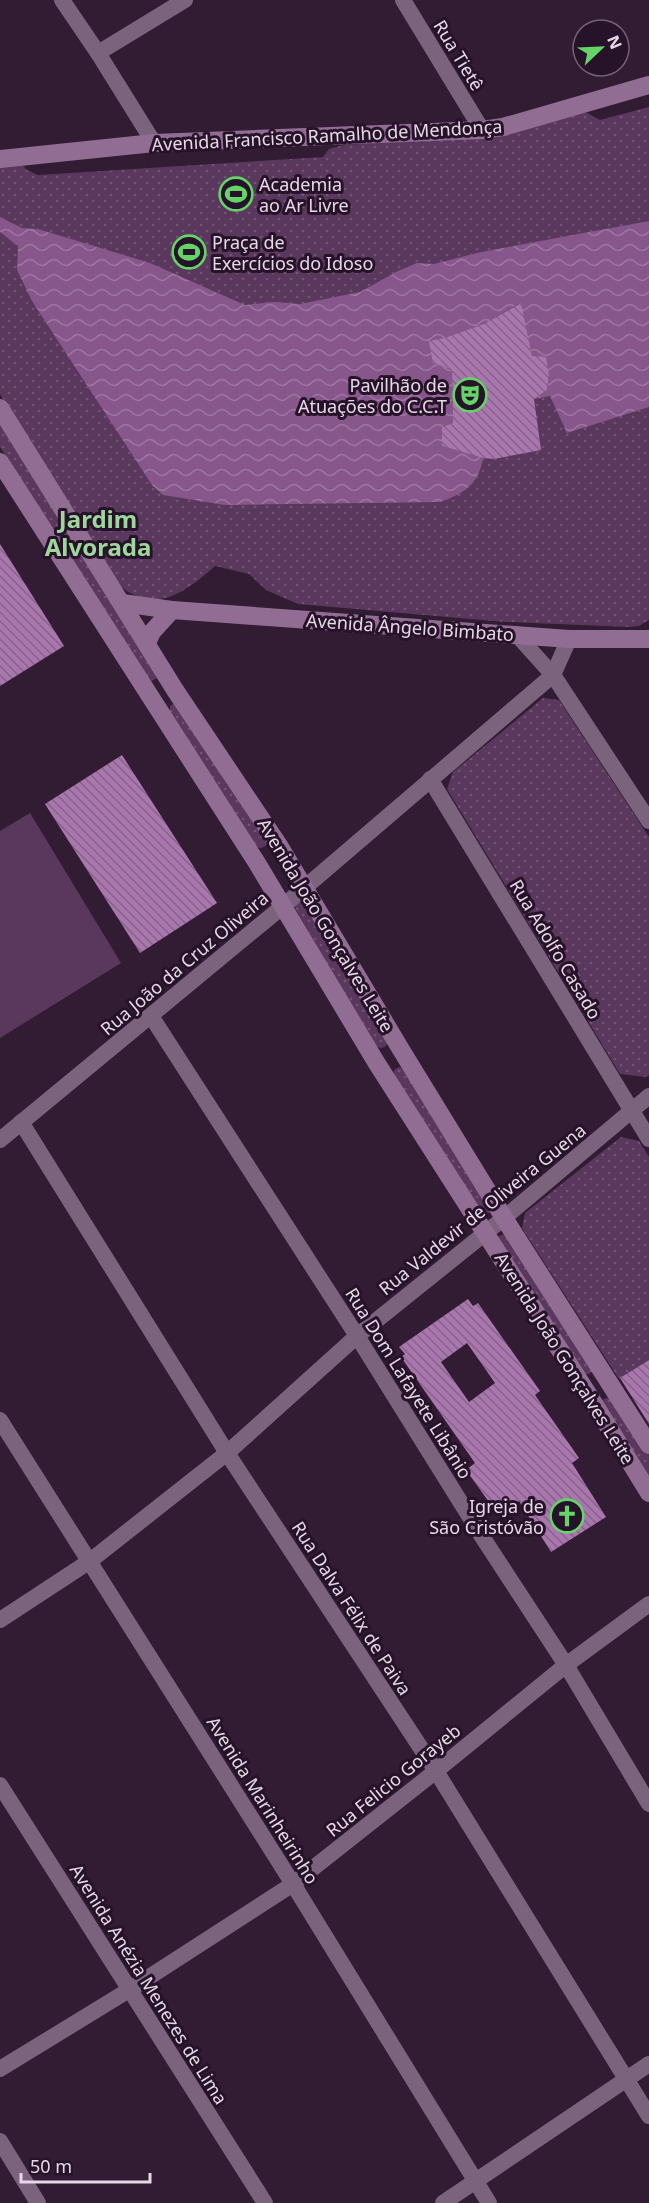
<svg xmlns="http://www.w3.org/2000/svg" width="649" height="2203" viewBox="0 0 649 2203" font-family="'Noto Sans',sans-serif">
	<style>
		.grass { fill: url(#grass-dots) }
		.pitch { fill: #5a375d }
		.water { fill: url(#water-waves) }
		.building { fill: url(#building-back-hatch); fill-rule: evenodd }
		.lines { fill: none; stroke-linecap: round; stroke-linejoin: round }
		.street { stroke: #7b637d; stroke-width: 16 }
		.secondary { stroke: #916d94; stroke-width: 18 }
		.labels { text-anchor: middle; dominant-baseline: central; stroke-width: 6; stroke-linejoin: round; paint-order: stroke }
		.street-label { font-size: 18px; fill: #e6d8e7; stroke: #271329 }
		.poi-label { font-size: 18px; fill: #e6d8e7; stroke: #271329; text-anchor: start }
		.district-label { font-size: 24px; font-weight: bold; fill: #9dd79c; stroke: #271329 }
	</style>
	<defs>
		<pattern id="grass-dots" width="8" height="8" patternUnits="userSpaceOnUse" patternTransform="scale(1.5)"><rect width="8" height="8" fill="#5a375d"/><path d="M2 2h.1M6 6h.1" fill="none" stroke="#725374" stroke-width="1.8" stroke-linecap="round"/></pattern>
		<pattern id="water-waves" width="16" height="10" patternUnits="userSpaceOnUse" patternTransform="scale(1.5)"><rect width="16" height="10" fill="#87578b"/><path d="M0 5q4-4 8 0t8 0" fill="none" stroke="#9e76a1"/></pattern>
		<pattern id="building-back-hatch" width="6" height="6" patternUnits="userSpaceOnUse" patternTransform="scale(1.5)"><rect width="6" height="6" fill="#a977ad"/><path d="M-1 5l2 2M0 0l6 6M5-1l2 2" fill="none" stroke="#866489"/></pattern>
	</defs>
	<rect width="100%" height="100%" fill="#311c33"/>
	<g class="grass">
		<path d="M649 107V620L639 626 629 627 505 622 298 604 266 590 249 574 215 566C181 596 151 617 112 579L0 394V164L20 162 27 170 38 175 323 157 329 149 344 145 487 135 584 111 600 120Z"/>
		<path d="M0 420 159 677 151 681 146 679 0 447Z"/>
		<path d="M543 698 559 700 649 837V1075L646 1077 620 1074 447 789 453 772Z"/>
		<path d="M176 702 268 845 261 848 256 847 170 712V706Z"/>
		<path d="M302 898 388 1040 386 1046 381 1048 375 1046 295 908 294 903Z"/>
		<path d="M399 1067 404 1069 490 1212 485 1216 481 1214 394 1077V1070Z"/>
		<path d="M621 1137 639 1141 649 1157V1360L619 1379 522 1228 525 1213Z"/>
		<path d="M504 1234 593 1371 589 1374H584L497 1237Z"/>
		<path d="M609 1397 614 1399 649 1455V1480L602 1400Z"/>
	</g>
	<path class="pitch" d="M30 813 121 963 0 1038V831Z"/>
	<path class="water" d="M0 217 22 228 38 229 150 263 245 305 274 302 300 304 360 292 398 271 417 263 434 264 481 252 649 221V407L567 433 550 396 534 399 547 390 549 375 546 358 532 356 520 303 484 324 433 363 452 370 453 423 442 427V446L483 458C479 484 463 495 439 502L225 505 163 495 152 485 32 301 17 270 18 246 0 232Z"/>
	<g class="building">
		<path d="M521 303 532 356 546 357 549 375 547 390 534 399 541 450 494 459 483 458 442 446V427L453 423 452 370 433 363 429 341 445 338 484 324Z"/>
		<path d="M0 544 64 646 0 686Z"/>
		<path d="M122 755 217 903 140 953 45 804Z"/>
		<path d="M468 1299 473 1306 478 1303 540 1391 535 1395 579 1458 572 1463 606 1517 551 1552 519 1501 499 1516 466 1470 475 1463 401 1357 405 1354 399 1347ZM467 1343 495 1383 469 1402 441 1362Z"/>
		<path d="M649 1360V1424L620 1378Z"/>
	</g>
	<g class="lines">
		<g class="street">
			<path d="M62 0 98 53 154 143"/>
			<path d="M403 0 482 130"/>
			<path d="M98 53 185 0"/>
			<path d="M516 634 553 675 649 821"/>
			<path d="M430 779 649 1139"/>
			<path d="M151 1016 357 1336 481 1535 566 1665 649 1804"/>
			<path d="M21 1122 227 1453 436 1771 649 2116"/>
			<path d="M0 1140 282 907 553 675 569 639"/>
			<path d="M0 1420 293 1884 489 2203"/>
			<path d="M0 1620 90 1561 227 1453 357 1336 504 1218 649 1096"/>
			<path d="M0 1785 265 2203"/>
			<path d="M0 2069 129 1990 293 1884 436 1771 566 1665 649 1604"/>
			<path d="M0 2141 38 2203"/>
			<path d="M443 2203 649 2064"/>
		</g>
		<g class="secondary">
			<path d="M0 159 154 143 482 130 503 127 649 85"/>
			<path d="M0 408 175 690 280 847 400 1048 504 1218 649 1445"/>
			<path d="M0 462 257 863 376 1062 590 1397 649 1493"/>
			<path d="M122 603 172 610 569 639H649"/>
			<path d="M147 643 152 632 172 610"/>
		</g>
	</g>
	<defs>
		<g id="stadium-ring" transform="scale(1.725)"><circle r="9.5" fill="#271329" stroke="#64d468" stroke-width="1.5"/><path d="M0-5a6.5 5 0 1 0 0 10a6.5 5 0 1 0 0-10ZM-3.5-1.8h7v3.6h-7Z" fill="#64d468"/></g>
		<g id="theatre-ring" transform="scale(1.725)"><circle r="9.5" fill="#271329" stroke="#64d468" stroke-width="1.5"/><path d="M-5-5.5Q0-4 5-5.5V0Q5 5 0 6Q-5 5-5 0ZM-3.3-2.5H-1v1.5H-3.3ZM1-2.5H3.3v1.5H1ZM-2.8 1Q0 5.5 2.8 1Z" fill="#64d468"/></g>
		<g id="church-ring" transform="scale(1.725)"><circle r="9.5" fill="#271329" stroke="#64d468" stroke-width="1.5"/><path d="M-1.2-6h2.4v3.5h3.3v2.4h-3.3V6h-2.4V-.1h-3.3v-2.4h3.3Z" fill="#64d468"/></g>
	</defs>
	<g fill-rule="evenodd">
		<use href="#stadium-ring" x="236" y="194"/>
		<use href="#stadium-ring" x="189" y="252"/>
		<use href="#theatre-ring" x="470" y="395"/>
		<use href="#church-ring" x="567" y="1516"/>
	</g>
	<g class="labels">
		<g class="street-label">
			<text transform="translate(459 55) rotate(59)">Rua Tietê</text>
			<text transform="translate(327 135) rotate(-3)">Avenida Francisco Ramalho de Mendonça</text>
			<text transform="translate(410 627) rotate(4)">Avenida Ângelo Bimbato</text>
			<text transform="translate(326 925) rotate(59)">Avenida João Gonçalves Leite</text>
			<text transform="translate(556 949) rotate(59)">Rua Adolfo Casado</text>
			<text transform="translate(184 963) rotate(-40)">Rua João da Cruz Oliveira</text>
			<text transform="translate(482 1209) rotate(-39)">Rua Valdevir de Oliveira Guena</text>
			<text transform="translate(565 1358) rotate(58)">Avenida João Gonçalves Leite</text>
			<text transform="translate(409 1383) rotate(58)">Rua Dom Lafayete Libânio</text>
			<text transform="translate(352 1608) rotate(57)">Rua Dalva Félix de Paiva</text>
			<text transform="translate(393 1780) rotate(-39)">Rua Felicio Gorayeb</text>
			<text transform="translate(263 1800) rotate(58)">Avenida Marinheirinho</text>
			<text transform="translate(149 1984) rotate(58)">Avenida Anézia Menezes de Lima</text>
		</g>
		<g class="poi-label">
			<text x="259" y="184">Academia<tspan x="259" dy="21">ao Ar Livre</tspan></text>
			<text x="212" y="242">Praça de<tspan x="212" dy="21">Exercícios do Idoso</tspan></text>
			<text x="447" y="385" text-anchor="end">Pavilhão de<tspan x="447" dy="21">Atuações do C.C.T</tspan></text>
			<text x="544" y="1506" text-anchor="end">Igreja de<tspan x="544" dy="21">São Cristóvão</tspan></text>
		</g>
		<g class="district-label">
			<text x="98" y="518">Jardim<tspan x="98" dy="28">Alvorada</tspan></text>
		</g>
	</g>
	<g transform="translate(601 48) rotate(67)"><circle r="28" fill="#271329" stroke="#736275" stroke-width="1.5"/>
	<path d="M0-4.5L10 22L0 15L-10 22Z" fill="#64d468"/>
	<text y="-9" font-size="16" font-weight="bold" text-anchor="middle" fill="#e6d8e7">N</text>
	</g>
	<path d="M21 2173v9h129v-9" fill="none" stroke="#e6d8e7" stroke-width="3"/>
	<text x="30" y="2173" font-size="18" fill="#e6d8e7" stroke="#271329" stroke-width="4.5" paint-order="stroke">50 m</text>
</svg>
